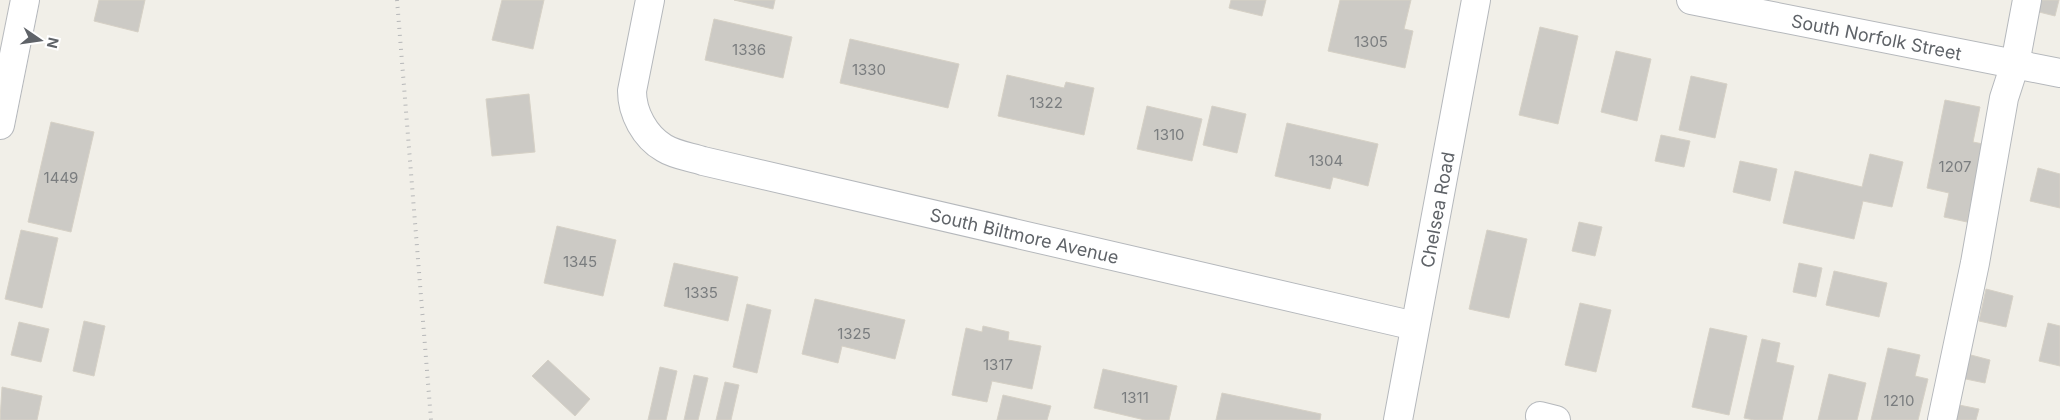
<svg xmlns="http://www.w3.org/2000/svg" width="2060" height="420" viewBox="0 0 2060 420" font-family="Inter,sans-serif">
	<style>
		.building { fill: #cccac5; stroke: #d6d1c6 }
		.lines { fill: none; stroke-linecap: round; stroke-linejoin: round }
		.minor-casing { stroke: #b5b8bc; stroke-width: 30 }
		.minor { stroke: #fff; stroke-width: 28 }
		.rail { stroke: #b6b7b8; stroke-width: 4; stroke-dasharray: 1 6; stroke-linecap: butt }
		.labels { text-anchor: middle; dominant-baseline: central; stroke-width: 4; stroke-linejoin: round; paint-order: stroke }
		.number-label { font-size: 15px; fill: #7a7d7f }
		.street-label { font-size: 18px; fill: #5f6368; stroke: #fff }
	</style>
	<rect width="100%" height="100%" fill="#f1efe8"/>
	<g class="building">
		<path d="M99 0H145L138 32 94 21Z"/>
		<path d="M502 0H544L533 49 492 40Z"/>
		<path d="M734 0H775L773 9Z"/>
		<path d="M1231 0H1266L1262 16 1229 8Z"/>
		<path d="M1340 0H1411L1404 29 1413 31 1405 68 1328 51Z"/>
		<path d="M2033 0H2059L2055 16 2031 10Z"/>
		<path d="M714 19 792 37 783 78 705 60Z"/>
		<path d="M1540 27 1578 36 1558 124 1519 115Z"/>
		<path d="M850 39 959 64 948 108 840 83Z"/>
		<path d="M1616 51 1651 59 1637 121 1601 112Z"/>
		<path d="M1007 75 1064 88 1066 82 1094 88 1084 135 998 116Z"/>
		<path d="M1691 76 1727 84 1715 138 1679 130Z"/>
		<path d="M529 94 535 152 492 156 486 99Z"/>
		<path d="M1945 100 1980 107 1973 142 1983 144 1967 222 1944 217 1949 193 1927 188Z"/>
		<path d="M1147 106 1202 119 1192 161 1137 149Z"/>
		<path d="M1212 106 1246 114 1237 153 1203 145Z"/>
		<path d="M51 122 94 132 71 232 28 222Z"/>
		<path d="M1287 123 1378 144 1368 186 1333 177 1330 189 1275 176Z"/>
		<path d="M1661 135 1690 141 1684 167 1655 161Z"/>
		<path d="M1870 154 1903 162 1892 207 1863 201 1854 239 1783 223 1795 171 1862 187Z"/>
		<path d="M1740 161 1777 169 1770 201 1733 192Z"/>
		<path d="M2038 168 2060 174V208L2030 201Z"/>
		<path d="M1579 222 1602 227 1595 256 1572 251Z"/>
		<path d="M557 226 616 240 603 296 544 283Z"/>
		<path d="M21 230 58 238 42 308 5 299Z"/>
		<path d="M1487 230 1527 239 1509 318 1469 309Z"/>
		<path d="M674 263 738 277 728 321 664 306Z"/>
		<path d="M1799 263 1822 268 1816 297 1793 292Z"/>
		<path d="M1834 271 1887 283 1879 317 1826 305Z"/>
		<path d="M1986 289 2013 296 2006 327 1979 321Z"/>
		<path d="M815 299 905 320 895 359 842 346 838 363 802 354Z"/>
		<path d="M1580 303 1611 310 1596 372 1565 365Z"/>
		<path d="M747 304 771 310 757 373 733 367Z"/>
		<path d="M84 321 105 326 94 376 73 371Z"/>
		<path d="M19 322 49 329 41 362 11 355Z"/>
		<path d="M2048 323 2060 326V366L2039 361Z"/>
		<path d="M983 326 1009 332 1008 340 1041 346 1032 389 992 381 987 402 952 395 966 328 982 332Z"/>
		<path d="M1710 328 1747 336 1729 415 1692 407Z"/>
		<path d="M1762 339 1780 343 1776 362 1794 366 1782 420H1754L1744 418Z"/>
		<path d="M1888 348 1920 355 1915 376 1928 379 1918 420H1871Z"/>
		<path d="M1967 354 1990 360 1985 383 1961 378Z"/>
		<path d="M548 360 590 399 575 416 532 376Z"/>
		<path d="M660 367 677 371 666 420H648Z"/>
		<path d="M1103 369 1177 386 1169 420H1145L1094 408Z"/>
		<path d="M1829 374 1866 383 1857 420H1818Z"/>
		<path d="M694 375 708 378 698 420H684Z"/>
		<path d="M725 382 739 385 731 420H716Z"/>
		<path d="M2 387 42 396 37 420H0Z"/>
		<path d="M1222 393 1321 414 1320 420H1216Z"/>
		<path d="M1003 395 1051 406 1047 420H997Z"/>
		<path d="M1959 405 1979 409 1976 420H1955Z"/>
	</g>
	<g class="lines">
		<g class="minor-casing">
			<g id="minor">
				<path id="s1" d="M650 0 632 91C632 113 645 137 664 148 675 155 691 157 703 161L1415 326"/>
				<path id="s2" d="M1691 0 2060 73"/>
				<path d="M0 125 25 0"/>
				<path d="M1540 416 1556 420"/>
				<path id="s3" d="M1398 420 1476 0"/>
				<path d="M1942 420 1975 263 2004 98 2015 64 2027 0"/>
			</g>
		</g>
		<use href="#minor" class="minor"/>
		<path class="rail" d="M397 0 431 420"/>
	</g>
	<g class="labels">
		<g class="number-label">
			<text x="1371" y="41">1305</text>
			<text x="749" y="49">1336</text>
			<text x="869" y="69">1330</text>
			<text x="1046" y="102">1322</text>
			<text x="1169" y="134">1310</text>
			<text x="1326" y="160">1304</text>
			<text x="1955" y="166">1207</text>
			<text x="61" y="177">1449</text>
			<text x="580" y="261">1345</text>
			<text x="701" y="292">1335</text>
			<text x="854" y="333">1325</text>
			<text x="998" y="364">1317</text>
			<text x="1135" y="397">1311</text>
			<text x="1899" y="400">1210</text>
		</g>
		<g class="street-label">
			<text stroke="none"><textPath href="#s2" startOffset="189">South Norfolk Street</textPath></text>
			<text stroke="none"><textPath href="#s3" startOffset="214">Chelsea Road</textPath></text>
			<text stroke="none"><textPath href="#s1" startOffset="532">South Biltmore Avenue</textPath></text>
		</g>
	</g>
	<g transform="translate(40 40) rotate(103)" stroke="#ffffff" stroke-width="4" paint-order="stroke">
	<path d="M0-4L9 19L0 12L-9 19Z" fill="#5f6368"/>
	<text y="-8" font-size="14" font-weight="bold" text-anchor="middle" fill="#5f6368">N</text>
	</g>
</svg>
